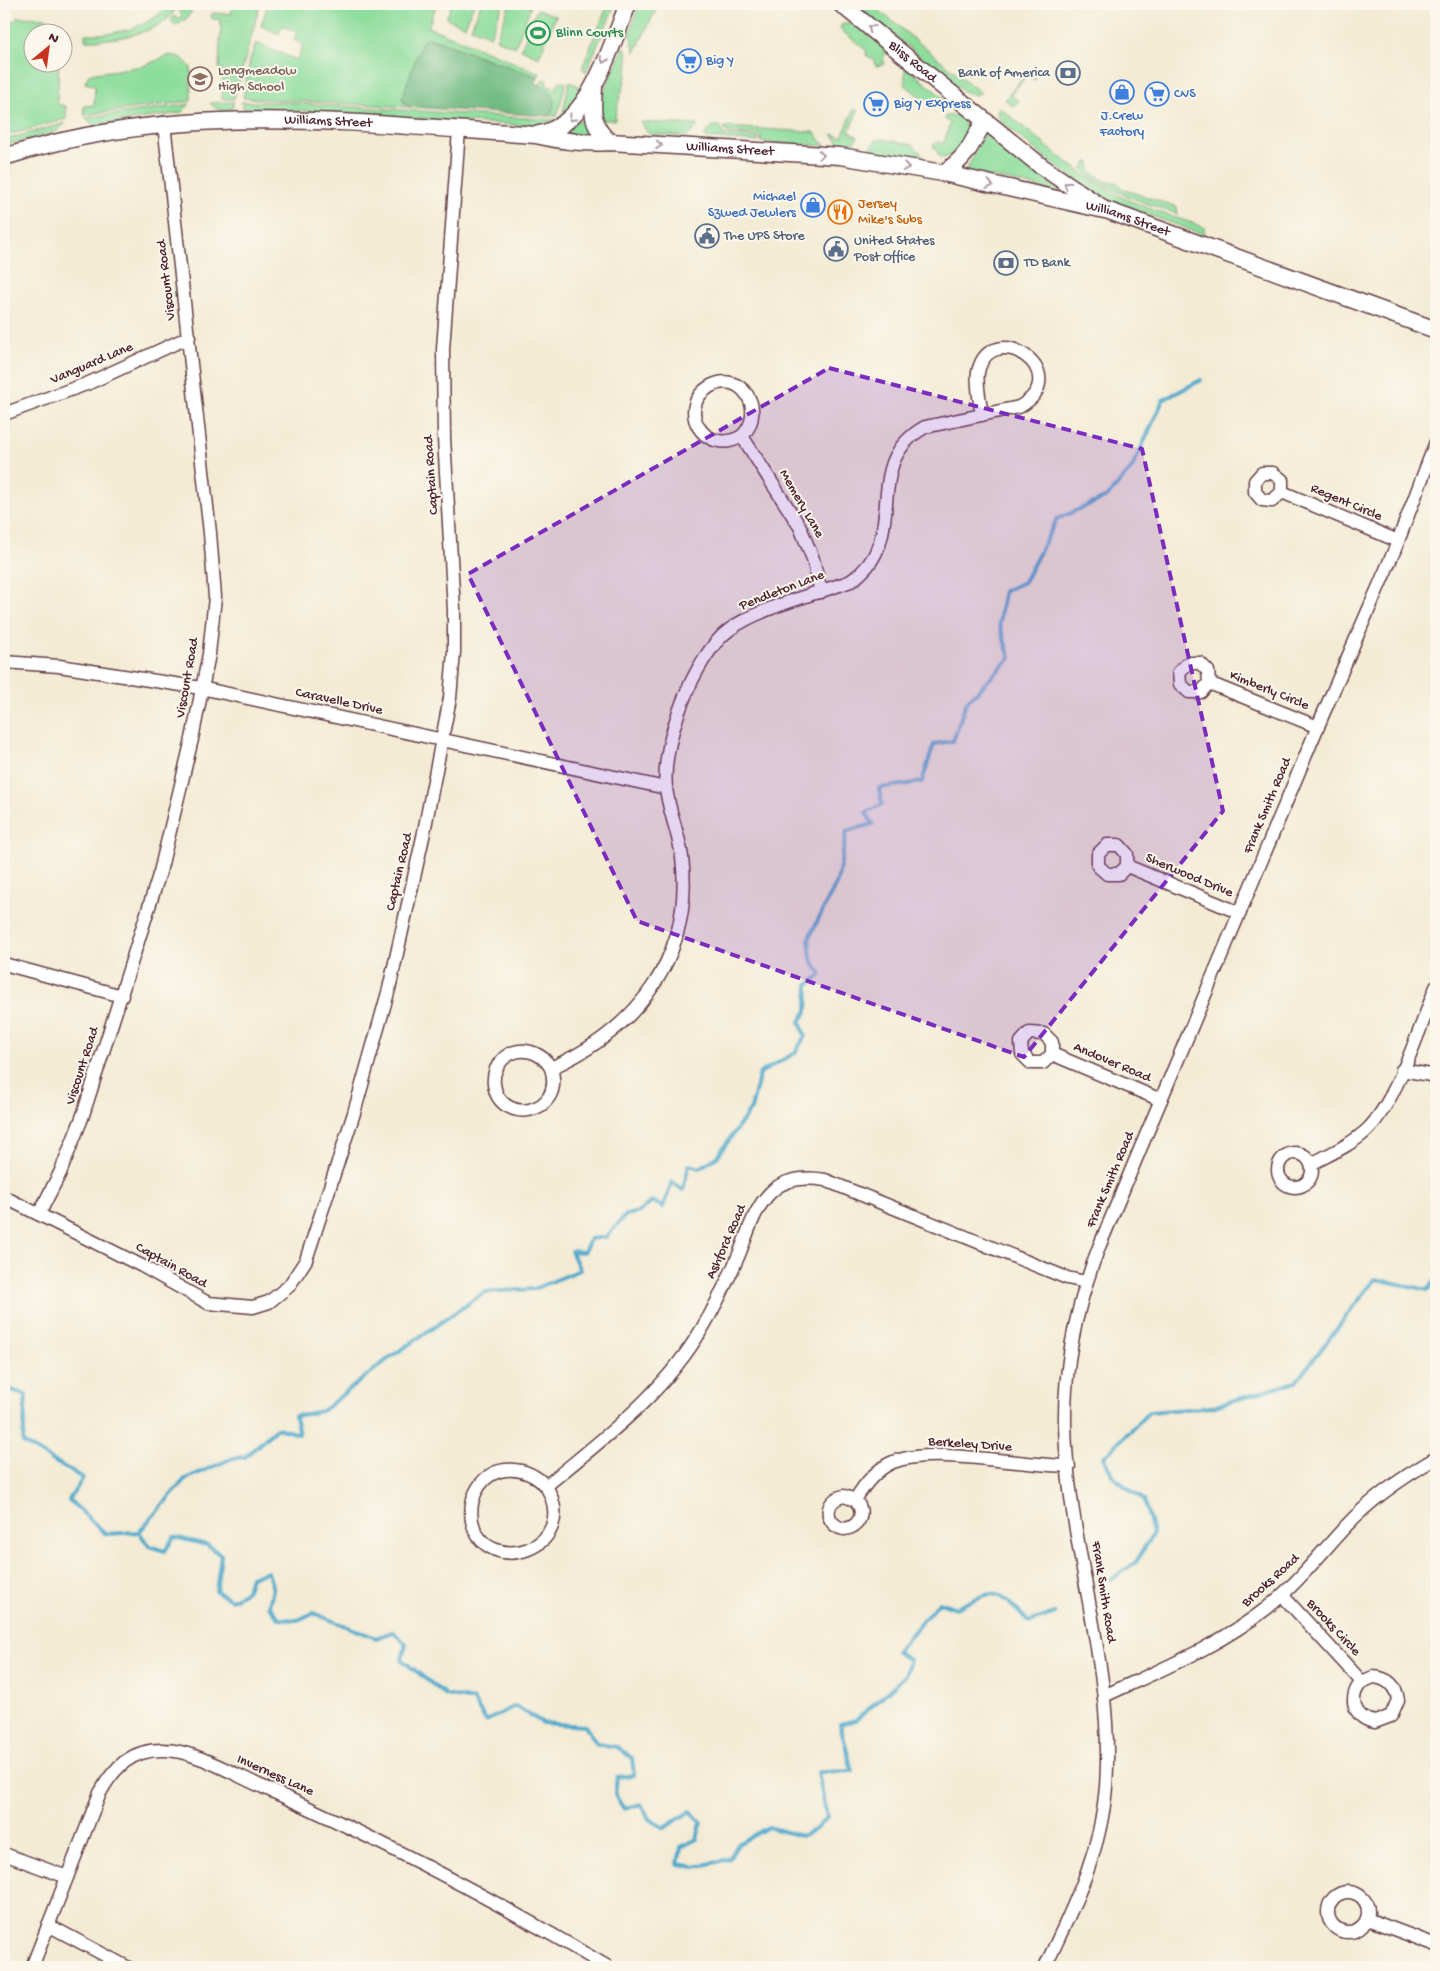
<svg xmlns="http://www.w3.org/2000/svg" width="1440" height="1971" viewBox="0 0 1440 1971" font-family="'Gochi Hand',sans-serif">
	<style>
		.green { fill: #8ddd9c; stroke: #6c7e64 }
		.forest { fill: #72bc84; stroke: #5e6e58 }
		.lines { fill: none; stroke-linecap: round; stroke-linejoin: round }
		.stream { stroke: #4ea9cc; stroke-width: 4 }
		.minor-casing { stroke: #633e44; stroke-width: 15 }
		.major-casing { stroke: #633e44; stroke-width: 19 }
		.minor { stroke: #fff; stroke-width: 12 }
		.major { stroke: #fff; stroke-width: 16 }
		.oneway { stroke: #ae9aa0 }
		.marked { fill: #7b2cbf; fill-opacity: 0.2; stroke: #7b2cbf; stroke-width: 4; stroke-dasharray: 10 6; stroke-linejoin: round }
		.labels { text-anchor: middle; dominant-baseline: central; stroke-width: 4; stroke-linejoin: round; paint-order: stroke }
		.leisure-label { font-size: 14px; fill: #27864d; stroke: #fbf7ec; text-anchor: start }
		.shop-label { font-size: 14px; fill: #366cbe; stroke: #fbf7ec; text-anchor: start }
		.street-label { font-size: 14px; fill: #4a1f2b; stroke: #fbf7ec }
		.education-label { font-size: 14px; fill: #785e54; stroke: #fbf7ec; text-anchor: start }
		.service-label { font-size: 14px; fill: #4e5e75; stroke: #fbf7ec; text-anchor: start }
		.food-label { font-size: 14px; fill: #c56008; stroke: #fbf7ec; text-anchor: start }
	</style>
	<rect width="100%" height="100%" fill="#fbf7ec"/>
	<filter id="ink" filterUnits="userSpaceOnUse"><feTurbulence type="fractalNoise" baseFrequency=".02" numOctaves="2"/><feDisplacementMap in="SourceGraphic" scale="10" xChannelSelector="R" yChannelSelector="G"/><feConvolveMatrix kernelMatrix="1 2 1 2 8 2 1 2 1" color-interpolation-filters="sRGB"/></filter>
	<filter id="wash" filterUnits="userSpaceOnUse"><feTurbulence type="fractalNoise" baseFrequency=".0096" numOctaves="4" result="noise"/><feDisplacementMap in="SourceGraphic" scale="20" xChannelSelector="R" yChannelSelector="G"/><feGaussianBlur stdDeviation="1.12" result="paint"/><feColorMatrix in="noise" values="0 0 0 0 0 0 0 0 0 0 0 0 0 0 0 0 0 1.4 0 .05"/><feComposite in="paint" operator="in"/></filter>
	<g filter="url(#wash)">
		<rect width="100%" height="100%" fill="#f3ebd4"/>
		<g class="green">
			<path d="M171 4H177C170 34 110 41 85 40V34C118 35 147 28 171 4Z"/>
			<path d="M232 4H260L234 99H222L223 70 219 69 221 20 212 19 211 15 213 13 231 14Z"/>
			<path d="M268 4H380L379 7 391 12 394 7 387 4H437L428 27 540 73 538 77 429 38 405 104 410 107 243 98 250 59 256 43 297 60 303 44 294 40 297 32 282 26 279 34 261 26Z"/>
			<path d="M452 4H474L465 26 446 18Z"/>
			<path d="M481 4H503L490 36 471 28Z"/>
			<path d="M510 4 531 6 515 47 496 39Z"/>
			<path d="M608 4H613L614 7 586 72 582 68Z"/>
			<path d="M639 4H659L635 52 630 32Z"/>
			<path d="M855 4H871L981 93 973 95 963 91Z"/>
			<path d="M183 7 192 11 186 19 176 26 171 20 174 16 178 19 182 15 179 12Z"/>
			<path d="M537 9 556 16 539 57 521 49Z"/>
			<path d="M17 17 46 18 45 32H32V62L59 63 57 104 66 106V119L4 136V20L17 21Z"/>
			<path d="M842 24H854L887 50 883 58 885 64 877 66 874 64 875 61 866 55 867 51 842 31 840 27Z"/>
			<path d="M624 46C636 66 616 98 615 120H600L598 105Z"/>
			<path d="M170 55 181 57 191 67V101L84 115V106L94 105 95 86 85 83 89 74 143 66Z"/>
			<path d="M907 68 946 100V101L931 105 905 85V69Z"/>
			<path d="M1030 73 1036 76V79L1034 80 1027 75 1011 95 1019 101 1013 107 1005 99 1025 75Z"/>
			<path d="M543 79 547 81 546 85 556 89 560 81 566 83 557 116H548L552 111 550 93 540 85Z"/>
			<path d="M569 82 578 85 579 90 571 107 562 117Z"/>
			<path d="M234 102 232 108C224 113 216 110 210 103Z"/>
			<path d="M241 102H279L558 120 540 126H529L305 111 244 109Z"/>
			<path d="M190 104 181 113 98 125 92 124 85 118Z"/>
			<path d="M999 107C1035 136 1070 168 1110 191 1139 207 1173 216 1204 227L1205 235 1112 202 1093 192 1053 164 1001 122 997 113Z"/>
			<path d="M854 109 858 111 849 131 858 137 848 149 843 148 832 134 842 137Z"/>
			<path d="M960 115C974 131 962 158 941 158L933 145 938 142 944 143 950 123 945 120V116Z"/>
			<path d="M576 121H582L590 137 560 133Z"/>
			<path d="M640 122 697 125 698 126 687 137 649 134Z"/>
			<path d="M66 123 56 132 4 146V140Z"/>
			<path d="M713 126H720L724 135 759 137 758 142 706 138 704 136Z"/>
			<path d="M724 127 814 132 825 146 761 142V135L726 132Z"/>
			<path d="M985 132 1058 190 1059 192 966 171Z"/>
			<path d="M883 139 913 145 924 157 921 159 869 151 876 140Z"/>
			<path d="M1088 161 1090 162V171L1106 182H1116L1123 189 1177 207 1178 214C1152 205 1099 189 1082 169Z"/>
		</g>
		<path class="forest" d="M429 38 538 77 535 83C551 88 562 101 548 116L410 107 405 104 402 98 422 41Z"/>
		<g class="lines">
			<g class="stream">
				<path d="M4 1387 26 1395 23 1443 83 1478 69 1500 106 1534 139 1532 149 1546 165 1551 174 1537 207 1545 221 1555 216 1591 231 1600 246 1592 251 1577 268 1572 273 1589 269 1606 280 1619 298 1620 313 1613 376 1638 393 1632 406 1644 402 1660 446 1695 473 1700 486 1721 515 1706 543 1723 585 1726 597 1744 617 1747 632 1758 634 1775 617 1777 615 1795 624 1809 641 1804 649 1819 664 1828 691 1811 701 1823 697 1839 681 1847 678 1864 695 1867 729 1859 738 1844 768 1827 801 1836 816 1829 827 1817 818 1772 852 1771 840 1724 856 1720 905 1676 910 1660 896 1652 939 1602 956 1608C999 1587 995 1589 1029 1622L1055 1613"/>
				<path d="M139 1532 185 1479 233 1458 245 1457 277 1428 299 1434 295 1416 322 1411 392 1356 485 1292 534 1289 580 1270 571 1251 584 1252 590 1239 606 1237 626 1215 639 1212 652 1201 663 1207 672 1182 683 1190 689 1165 700 1168 717 1157 751 1109 760 1073 795 1053 805 1036 800 1021 807 1011 808 985 821 974 811 959 809 938 837 882 847 831 873 824 866 813 882 804 879 788 922 782 934 744 953 741 966 703 1010 658 999 624 1004 591 1024 582 1057 519 1107 497 1132 468 1163 400 1201 380"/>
				<path d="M1111 1580 1136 1562 1153 1533 1144 1500 1113 1477 1104 1457 1149 1412 1211 1407 1296 1382 1375 1279 1428 1290 1436 1280"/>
			</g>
		</g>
	</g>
	<g filter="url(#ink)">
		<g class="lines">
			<g class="minor-casing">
				<g id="minor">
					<path d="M4 414 89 383 189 337"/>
					<path d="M742 436C705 458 675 408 709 387 740 368 768 410 742 436L800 527 813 559 821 592"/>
					<path d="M1282 492 1272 501 1262 500 1255 492V481L1262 473H1273L1282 480V492L1398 541"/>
					<path d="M4 662 59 666 201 688 666 788"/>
					<path d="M1209 683 1201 692H1189L1180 684 1179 672 1188 663H1200L1208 671 1209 683 1318 727"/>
					<path d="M1127 866 1119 874H1107L1098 866V854L1107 845H1119L1127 854V866L1240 913"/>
					<path d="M4 964 122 996"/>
					<path d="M1052 1054 1043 1063H1031L1022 1054 1021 1042 1029 1033 1044 1034 1052 1042V1054L1161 1100"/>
					<path d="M551 1068C566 1116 499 1126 494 1084 493 1075 496 1066 503 1059 519 1044 541 1051 551 1068 638 1029 694 956 682 857 679 833 668 810 666 787 661 744 694 656 729 630 758 608 816 594 851 581 913 538 858 464 925 427L1019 407C1078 374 991 315 978 372 976 385 980 401 982 415"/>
					<path d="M1402 1070 1436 1076"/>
					<circle cx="1295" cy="1170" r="17"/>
					<path d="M1311 1164C1330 1154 1351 1145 1367 1130 1395 1104 1421 1025 1436 987"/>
					<path d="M4 1197 142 1266 208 1303 253 1307 269 1302 289 1286 306 1260 354 1113 389 989 423 837 450 698 454 652V610L444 438 443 349 459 130"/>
					<path d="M39 1214 60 1173 82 1118 160 872 192 739 209 654 215 597 210 533 164 124"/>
					<path d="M546 1486C583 1549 485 1580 472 1521 470 1509 471 1499 478 1488 494 1462 527 1466 546 1486 605 1437 664 1394 703 1327 716 1305 727 1282 737 1259 747 1237 753 1209 771 1192 785 1178 807 1177 825 1180L1067 1278 1086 1282"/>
					<path d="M855 1500 844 1496C823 1500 824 1525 844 1529 860 1527 866 1512 855 1500 864 1485 876 1469 893 1462 935 1446 1020 1466 1069 1466"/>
					<path d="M1282 1595 1362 1682 1373 1677C1388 1678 1396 1686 1398 1700L1391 1716 1375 1722C1354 1719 1347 1697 1362 1682"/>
					<path d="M1104 1696C1160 1670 1219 1646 1267 1608 1297 1584 1320 1554 1346 1526 1372 1498 1403 1477 1436 1458"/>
					<path d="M4 1854 67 1877"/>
					<circle cx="1348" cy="1912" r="20"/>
					<path d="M1367 1919 1436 1945"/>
					<path d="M48 1925 127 1967"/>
					<path d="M32 1967 100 1793C114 1767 132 1749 164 1750 194 1750 235 1775 263 1787 381 1840 496 1901 608 1967"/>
					<path d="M1045 1967C1073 1908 1101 1853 1106 1787 1115 1664 1067 1546 1065 1424 1064 1362 1077 1304 1099 1247L1321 719 1395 549 1436 442"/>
				</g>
			</g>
			<g class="major-casing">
				<g id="major">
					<path id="s1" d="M841 4 1041 166 1100 206"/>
					<path d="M594 88C592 109 591 128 610 142"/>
					<path d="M539 134C589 127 611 45 628 4"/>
					<path id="s2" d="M4 157C181 100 354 123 536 135 561 141 585 144 610 142L840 156 943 173 1109 211 1436 330"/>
					<path d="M943 173C966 159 972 144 984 121"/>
				</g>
			</g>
			<use href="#minor" class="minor"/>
			<use href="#major" class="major"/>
		</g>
		<defs><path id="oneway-chevron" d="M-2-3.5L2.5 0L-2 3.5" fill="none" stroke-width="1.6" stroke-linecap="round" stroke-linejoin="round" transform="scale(1.25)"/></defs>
		<g class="oneway">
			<use href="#oneway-chevron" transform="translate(871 28) rotate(-141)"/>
			<use href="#oneway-chevron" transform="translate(604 60) rotate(113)"/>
			<use href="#oneway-chevron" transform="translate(572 118) rotate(133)"/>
			<use href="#oneway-chevron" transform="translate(659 145) rotate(4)"/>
			<use href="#oneway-chevron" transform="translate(821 155) rotate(3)"/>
			<use href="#oneway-chevron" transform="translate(906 167) rotate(9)"/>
			<use href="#oneway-chevron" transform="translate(990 185) rotate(13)"/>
			<use href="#oneway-chevron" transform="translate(1067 185) rotate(-146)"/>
		</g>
	</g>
	<path class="marked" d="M829 368 1142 449 1223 811 1024 1057 637 921 468 574Z"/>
	<defs>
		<g id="stadium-ring" transform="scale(1.25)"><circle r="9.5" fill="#fbf7ec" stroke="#2e9e5b" stroke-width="1.5"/><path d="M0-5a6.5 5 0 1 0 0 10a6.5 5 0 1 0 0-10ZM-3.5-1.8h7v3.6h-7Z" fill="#2e9e5b"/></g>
		<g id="supermarket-ring" transform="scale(1.25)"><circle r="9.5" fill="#fbf7ec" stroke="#3f7fe0" stroke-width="1.5"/><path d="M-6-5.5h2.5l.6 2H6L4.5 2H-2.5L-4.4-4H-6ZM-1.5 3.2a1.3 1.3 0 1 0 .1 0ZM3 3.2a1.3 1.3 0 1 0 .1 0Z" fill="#3f7fe0"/></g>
		<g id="bank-ring" transform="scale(1.25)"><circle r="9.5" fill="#fbf7ec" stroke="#5c6f8a" stroke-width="1.5"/><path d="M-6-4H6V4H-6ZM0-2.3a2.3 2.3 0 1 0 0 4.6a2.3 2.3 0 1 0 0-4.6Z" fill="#5c6f8a"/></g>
		<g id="school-ring" transform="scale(1.25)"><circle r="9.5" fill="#fbf7ec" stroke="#8d6e63" stroke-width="1.5"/><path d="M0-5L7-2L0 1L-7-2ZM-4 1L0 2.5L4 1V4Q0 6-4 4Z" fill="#8d6e63"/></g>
		<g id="shop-ring" transform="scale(1.25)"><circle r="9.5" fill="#fbf7ec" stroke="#3f7fe0" stroke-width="1.5"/><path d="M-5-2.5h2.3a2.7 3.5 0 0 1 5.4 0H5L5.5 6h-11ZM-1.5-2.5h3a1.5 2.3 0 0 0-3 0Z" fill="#3f7fe0"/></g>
		<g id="restaurant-ring" transform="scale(1.25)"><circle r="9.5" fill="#fbf7ec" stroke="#e8710a" stroke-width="1.5"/><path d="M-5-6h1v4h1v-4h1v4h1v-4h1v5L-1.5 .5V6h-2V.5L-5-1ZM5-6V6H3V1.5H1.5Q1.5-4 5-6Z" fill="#e8710a"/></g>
		<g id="civic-ring" transform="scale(1.25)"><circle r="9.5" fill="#fbf7ec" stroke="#5c6f8a" stroke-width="1.5"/><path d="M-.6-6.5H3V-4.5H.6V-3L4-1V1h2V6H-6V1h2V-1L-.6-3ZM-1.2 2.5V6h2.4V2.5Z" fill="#5c6f8a"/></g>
	</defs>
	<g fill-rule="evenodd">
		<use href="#stadium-ring" x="538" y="33"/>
		<use href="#supermarket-ring" x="689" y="61"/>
		<use href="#bank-ring" x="1068" y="73"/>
		<use href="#school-ring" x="200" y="79"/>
		<use href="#shop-ring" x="1122" y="92"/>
		<use href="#supermarket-ring" x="1157" y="94"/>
		<use href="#supermarket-ring" x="876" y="104"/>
		<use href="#shop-ring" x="813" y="205"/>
		<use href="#restaurant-ring" x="840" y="212"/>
		<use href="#civic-ring" x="707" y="236"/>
		<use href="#civic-ring" x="836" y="249"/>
		<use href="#bank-ring" x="1006" y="263"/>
	</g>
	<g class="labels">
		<g class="leisure-label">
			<text x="556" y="33">Blinn Courts</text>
		</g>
		<g class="shop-label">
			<text x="706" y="61">Big Y</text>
			<text x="1174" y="94">CVS</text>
			<text x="894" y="104">Big Y Express</text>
			<text x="1122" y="116" text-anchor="middle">J.Crew<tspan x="1122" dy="16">Factory</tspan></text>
			<text x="796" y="197" text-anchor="end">Michael<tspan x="796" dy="16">Szwed Jewlers</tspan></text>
		</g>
		<g class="street-label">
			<text stroke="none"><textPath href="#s1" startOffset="92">Bliss Road</textPath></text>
			<text stroke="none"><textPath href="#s2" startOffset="328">Williams Street</textPath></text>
			<text stroke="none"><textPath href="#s2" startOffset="731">Williams Street</textPath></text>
			<text stroke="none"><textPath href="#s2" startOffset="1136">Williams Street</textPath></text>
			<text transform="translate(167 280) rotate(-97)">Viscount Road</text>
			<text transform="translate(92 364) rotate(-23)">Vanguard Lane</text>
			<text transform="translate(432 475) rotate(-94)">Captain Road</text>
			<text transform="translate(1346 503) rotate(23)">Regent Circle</text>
			<text transform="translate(801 504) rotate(60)">Memery Lane</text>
			<text transform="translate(782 591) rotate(-21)">Pendleton Lane</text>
			<text transform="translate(188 678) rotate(-80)">Viscount Road</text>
			<text transform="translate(1269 691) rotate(22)">Kimberly Circle</text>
			<text transform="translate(339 702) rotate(12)">Caravelle Drive</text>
			<text transform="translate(1268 806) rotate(-67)">Frank Smith Road</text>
			<text transform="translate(400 872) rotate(-77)">Captain Road</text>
			<text transform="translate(1189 876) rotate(23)">Sherwood Drive</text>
			<text transform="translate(1112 1063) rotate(23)">Andover Road</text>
			<text transform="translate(83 1066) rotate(-72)">Viscount Road</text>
			<text transform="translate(1111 1180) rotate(-67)">Frank Smith Road</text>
			<text transform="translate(727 1242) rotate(-66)">Ashford Road</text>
			<text transform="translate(171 1266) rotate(29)">Captain Road</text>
			<text transform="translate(970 1445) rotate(4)">Berkeley Drive</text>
			<text transform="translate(1271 1581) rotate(-42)">Brooks Road</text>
			<text transform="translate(1103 1592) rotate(81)">Frank Smith Road</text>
			<text transform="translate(1333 1628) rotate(47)">Brooks Circle</text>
			<text transform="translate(275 1776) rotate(24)">Inverness Lane</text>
		</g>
		<g class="education-label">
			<text x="218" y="71">Longmeadow<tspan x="218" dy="16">High School</tspan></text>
		</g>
		<g class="service-label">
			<text x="1050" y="73" text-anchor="end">Bank of America</text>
			<text x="724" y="236">The UPS Store</text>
			<text x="854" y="241">United States<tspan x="854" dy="16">Post Office</tspan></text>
			<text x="1024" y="263">TD Bank</text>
		</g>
		<g class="food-label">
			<text x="858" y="204">Jersey<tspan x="858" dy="16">Mike's Subs</tspan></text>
		</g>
	</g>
	<rect width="1440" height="1971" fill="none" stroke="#fbf7ec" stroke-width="20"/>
	<g transform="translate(48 48) rotate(29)"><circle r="24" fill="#fbf7ec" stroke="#b4a19f"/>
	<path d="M0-4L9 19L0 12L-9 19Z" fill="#c8321e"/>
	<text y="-8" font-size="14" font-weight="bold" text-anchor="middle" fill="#4a1f2b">N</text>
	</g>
</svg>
